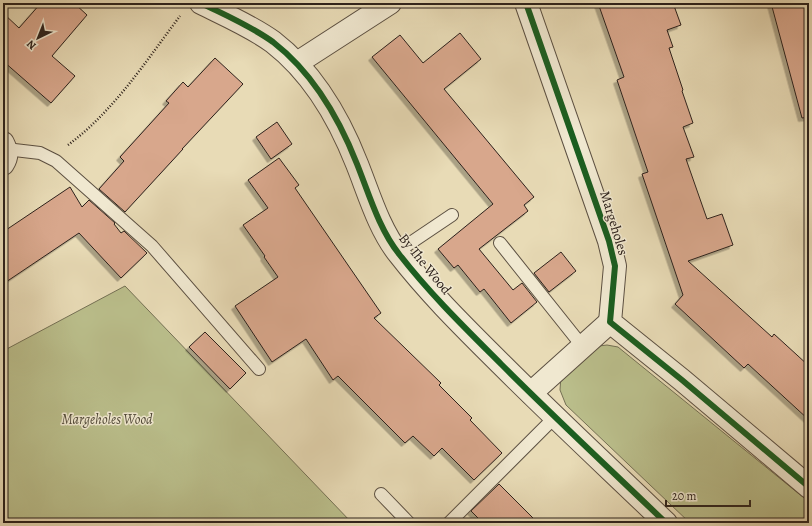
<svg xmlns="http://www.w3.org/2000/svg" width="812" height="526" viewBox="0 0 812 526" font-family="Alegreya,serif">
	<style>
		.green { fill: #babe8b; stroke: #747054 }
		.building { fill: #d8a78c; stroke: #2d221c; filter: url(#shadow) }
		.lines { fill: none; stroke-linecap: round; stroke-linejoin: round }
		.service-casing { stroke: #5c5042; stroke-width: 14 }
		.minor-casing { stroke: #5c5042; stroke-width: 24 }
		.path { stroke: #2d221c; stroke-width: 2.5; stroke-dasharray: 1 2; stroke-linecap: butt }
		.service { stroke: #f0e8d0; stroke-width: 12 }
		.minor { stroke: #f0e8d0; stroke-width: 22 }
		.cycleway-casing { stroke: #f0e8d0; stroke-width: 8 }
		.cycleway { stroke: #1b5e20; stroke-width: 6 }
		.labels { text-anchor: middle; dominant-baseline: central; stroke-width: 3; stroke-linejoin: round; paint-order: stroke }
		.street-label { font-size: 14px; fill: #2d221c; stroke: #f0e8d0 }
		.park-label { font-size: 14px; font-style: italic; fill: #504938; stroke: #f0e8d0 }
	</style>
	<defs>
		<filter id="shadow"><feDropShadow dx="-3.5" dy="3.5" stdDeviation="0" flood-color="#0004"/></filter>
	</defs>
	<rect width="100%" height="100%" fill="#e8dbb6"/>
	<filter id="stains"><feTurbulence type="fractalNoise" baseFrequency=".005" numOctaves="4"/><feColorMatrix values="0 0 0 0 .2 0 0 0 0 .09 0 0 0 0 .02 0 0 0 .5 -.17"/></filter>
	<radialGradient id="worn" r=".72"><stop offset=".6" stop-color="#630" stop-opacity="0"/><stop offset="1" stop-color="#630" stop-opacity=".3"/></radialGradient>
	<g class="green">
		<path d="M125 286 352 523H3V351Z"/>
		<path d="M607 345 618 347 809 502V523H690L566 405 560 390 561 375 591 347Z"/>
	</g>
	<g class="building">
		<path d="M41 3H74L87 15 52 56 75 76 51 103 3 61V13L19 28Z"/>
		<path d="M598 3H673L681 25 667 30 673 47 669 48 683 90 682 91 693 123 683 127 694 157 686 159 707 219 722 214 733 245 688 261 772 337 774 334 809 366V420L748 364 744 368 675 304 683 295 642 174 648 172 617 80 624 77Z"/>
		<path d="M771 3H809V117L802 118Z"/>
		<path d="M460 33 481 59 444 89 534 197 524 205 528 211 479 249 513 290 522 283 537 302 511 323 484 289 480 292 458 265 454 268 438 249 493 204 372 57 400 35 423 63Z"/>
		<path d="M215 58 243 84 182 149H183L125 212 99 189 124 161 120 157 169 103 166 101 183 82 188 87Z"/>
		<path d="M277 122 292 144 271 159 256 137Z"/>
		<path d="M279 158 299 185 295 188 381 313 374 318 441 383 439 385 472 418 470 420 502 453 474 480 442 448 434 456 413 436 405 443 338 376 333 380 306 339 272 362 235 306 278 277 264 257 265 256 243 225 268 208 248 180Z"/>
		<path d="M70 187 82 207 89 200 115 223 114 224 121 233 124 231 147 253 121 278 79 233 3 284V232Z"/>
		<path d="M561 252 576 271 549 292 534 273Z"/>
		<path d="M205 332 246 373 230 389 189 347Z"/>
		<path d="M499 484 538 523H483L471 511Z"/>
	</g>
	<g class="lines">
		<g class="service-casing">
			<g id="service">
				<path d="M6 149 40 153 56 161 152 246 259 369"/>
				<path d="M500 243 583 347"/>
				<path d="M397 252 452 215"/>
				<path d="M381 494 409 523"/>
				<path d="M449 523 555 417"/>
			</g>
		</g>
		<g class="minor-casing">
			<g id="minor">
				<path d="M201 3C225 15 251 26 273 42 313 73 339 118 357 164 369 194 379 229 399 254 430 294 466 329 501 364 555 418 611 470 666 523"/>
				<path d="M526 3 609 241 615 266 610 322 682 380 809 487"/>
				<path d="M297 63 390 3"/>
				<path d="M3 143C7 151 8 156 3 164"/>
				<path d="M531 393 610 322"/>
			</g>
		</g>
		<path class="path" d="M68 145C114 111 146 61 180 16"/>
		<use href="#service" class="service"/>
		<use href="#minor" class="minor"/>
		<g class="cycleway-casing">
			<g id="cycleway">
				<path d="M201 3C225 15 251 26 273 42 313 73 339 118 357 164 369 194 379 229 399 254 430 294 466 329 501 364 555 418 611 470 666 523"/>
				<path d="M526 3 609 241 615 266 610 322 682 380 809 487"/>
			</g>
		</g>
		<use href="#cycleway" class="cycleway"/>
	</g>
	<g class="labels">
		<g class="street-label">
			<text transform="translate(614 223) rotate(73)">Margeholes</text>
			<text transform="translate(425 264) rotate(51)">By The Wood</text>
		</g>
		<g class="park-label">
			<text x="107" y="419">Margeholes Wood</text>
		</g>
	</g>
	<rect width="812" height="526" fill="none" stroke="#e8dbb6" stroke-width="16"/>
	<rect x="4" y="4" width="804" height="518" fill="none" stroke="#2d221c" stroke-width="2"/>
	<rect x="8" y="8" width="796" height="510" fill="none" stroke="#2d221c"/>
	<g transform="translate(38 38) rotate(223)" stroke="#f0e8d0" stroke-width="3" paint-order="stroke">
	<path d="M0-3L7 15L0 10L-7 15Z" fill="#2d221c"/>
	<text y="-6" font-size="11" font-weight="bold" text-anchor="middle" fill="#2d221c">N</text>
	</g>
	<path d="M666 500v6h84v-6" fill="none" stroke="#2d221c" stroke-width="2"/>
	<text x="672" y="500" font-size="12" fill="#2d221c" stroke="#f0e8d0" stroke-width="3" paint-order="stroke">20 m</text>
	<rect width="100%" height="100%" filter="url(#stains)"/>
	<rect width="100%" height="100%" fill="url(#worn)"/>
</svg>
